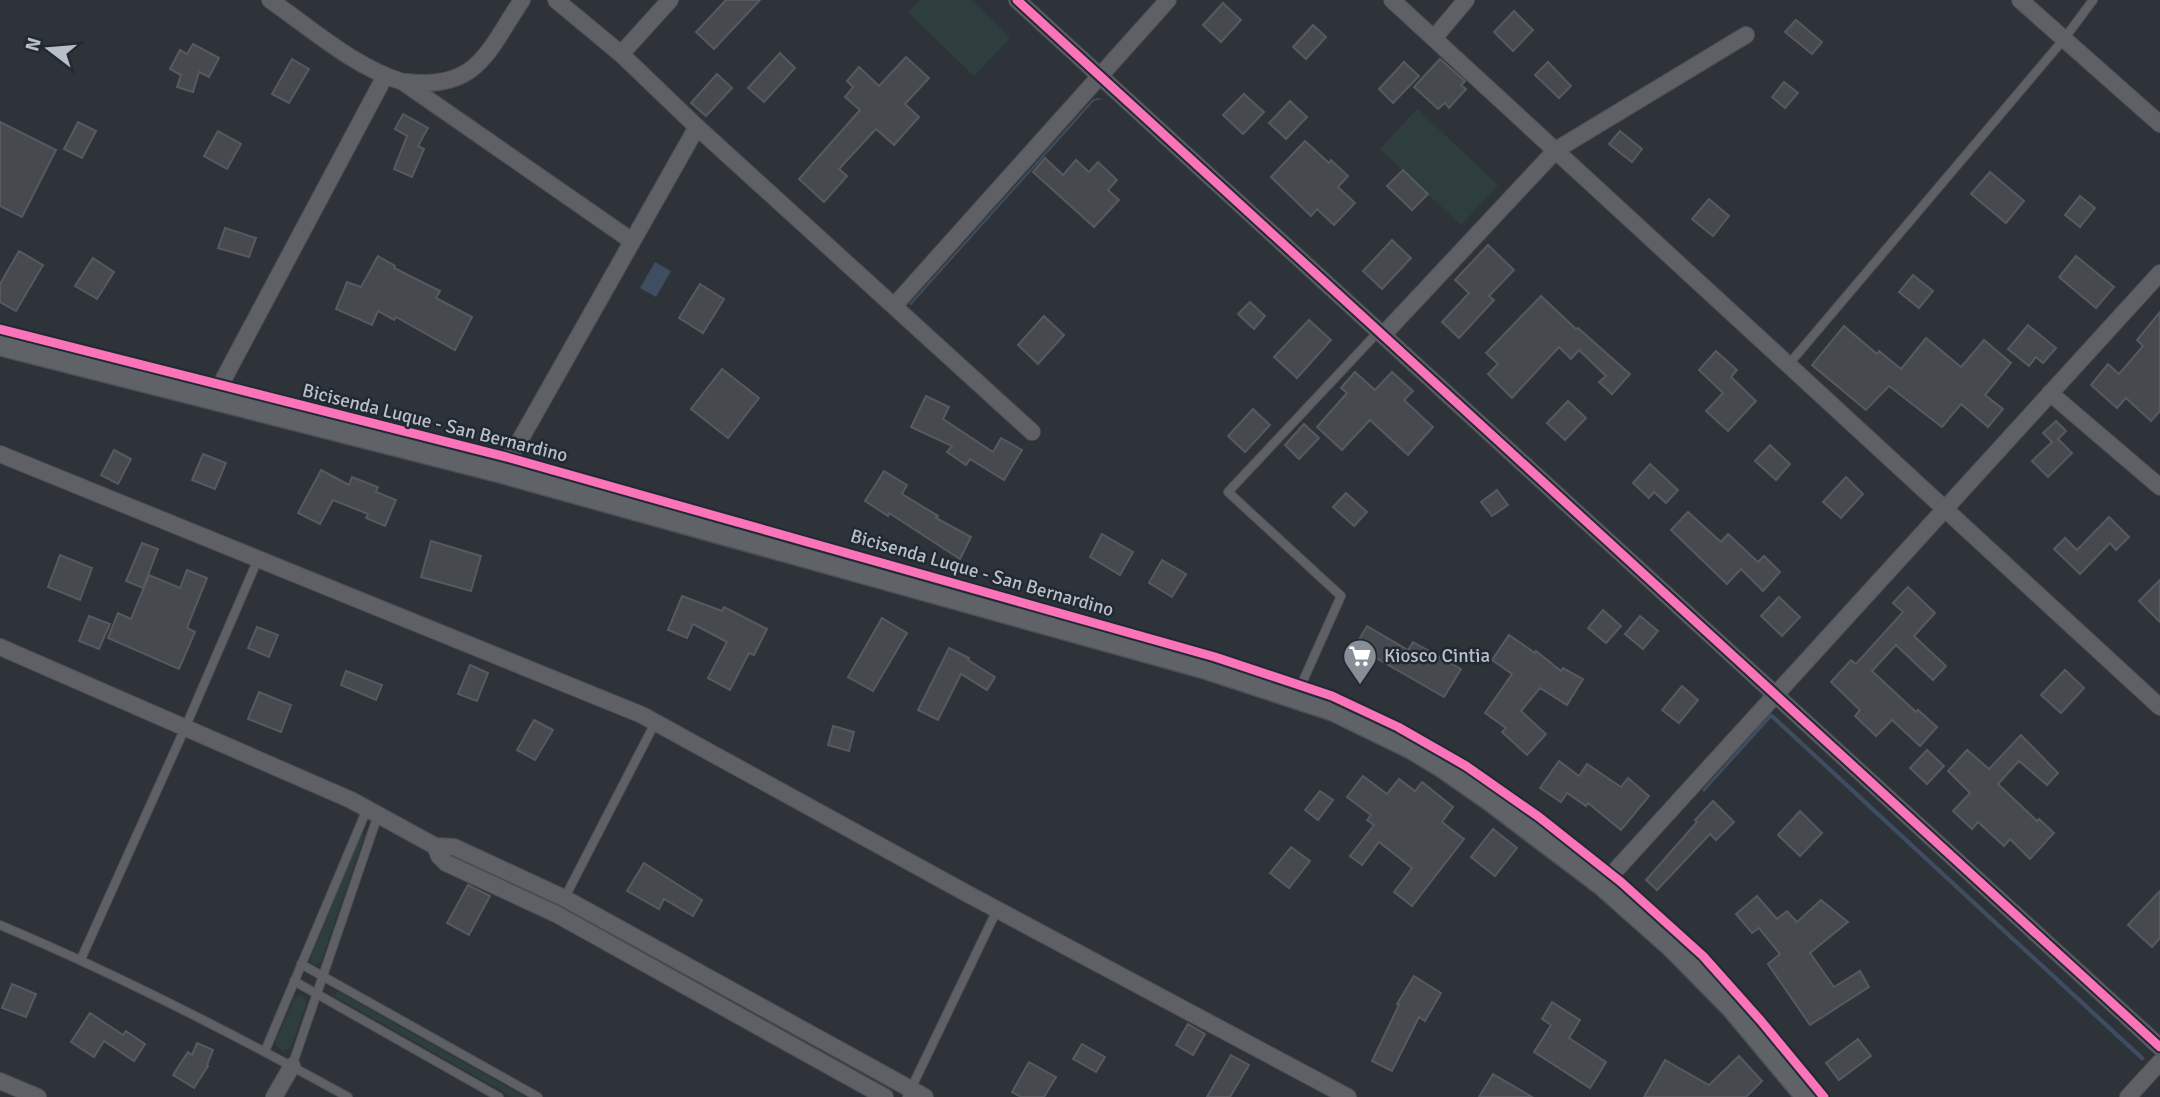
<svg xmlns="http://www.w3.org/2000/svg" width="2160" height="1097" viewBox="0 0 2160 1097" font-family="Signika,sans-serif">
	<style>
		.green { fill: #2e3e3f }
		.water { fill: #3f4d60 }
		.building { fill: #464a4e; stroke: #565a60; stroke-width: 2 }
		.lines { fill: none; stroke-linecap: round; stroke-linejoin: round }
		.service-casing { stroke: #4c4f53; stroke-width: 10 }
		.minor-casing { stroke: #4c4f53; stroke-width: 18 }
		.primary-casing { stroke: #4b4f55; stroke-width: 29 }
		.service { stroke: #5e6066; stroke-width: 8 }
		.minor { stroke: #5e6066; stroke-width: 16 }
		.primary { stroke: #5f6368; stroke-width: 26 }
		.cycleway-casing { stroke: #212932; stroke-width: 13 }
		.cycleway { stroke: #fb73b8; stroke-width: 9 }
		.labels { text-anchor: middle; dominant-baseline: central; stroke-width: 5; stroke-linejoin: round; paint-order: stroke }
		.street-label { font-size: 19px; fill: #b9bfc8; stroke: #212932 }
		.poi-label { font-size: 19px; fill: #b9bfc8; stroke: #212932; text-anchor: start }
	</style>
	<rect width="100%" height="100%" fill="#2e3339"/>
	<g class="green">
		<path d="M920 0H971L1010 38 974 76 908 12Z"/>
		<path d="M1417 109 1498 185 1461 225 1380 149Z"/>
		<path d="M0 327 523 460 1216 655 1332 694 1436 745 1468 764 1540 815 1623 880 1673 924 1731 982 1827 1097H1821L1759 1021 1398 729 0 332Z"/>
		<path d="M361 833 365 835 321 961 314 965 311 962V957Z"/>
		<path d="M578 914 894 1088 893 1092 577 918Z"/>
		<path d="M336 992H339L525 1097H512L336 997Z"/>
		<path d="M299 995 305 999 306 1004 291 1047 283 1051 276 1046V1040L294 999Z"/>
	</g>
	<g class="water">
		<path d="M1097 98 1103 99 1094 101 911 305 909 304 1092 100Z"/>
		<path d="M655 262 671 271 656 297 640 288Z"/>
		<path d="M1771 713 1774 715 2145 1058 2142 1061 1771 718 1704 792 1702 790Z"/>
	</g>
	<g class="building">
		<path d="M726 0H760L714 49 696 32Z"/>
		<path d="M1223 3 1241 20 1221 42 1203 25Z"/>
		<path d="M1514 11 1533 30 1513 51 1494 32Z"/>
		<path d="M1796 20 1822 42 1812 54 1785 32Z"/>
		<path d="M1313 25 1326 37 1306 59 1293 47Z"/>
		<path d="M193 44 219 58 209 77 199 72 193 92 177 87 181 75 170 69 180 50 187 54Z"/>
		<path d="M780 53 795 68 764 102 748 88Z"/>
		<path d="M906 57 929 78 905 104 919 117 894 145 876 129 839 169 847 176 824 202 799 179 860 110 845 97 853 87 847 81 859 67 879 86Z"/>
		<path d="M292 59 309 69 289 103 272 94Z"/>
		<path d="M1440 59 1465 81 1461 85 1466 89 1449 108 1445 103 1438 109 1414 87Z"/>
		<path d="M1404 62 1419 76 1393 103 1379 89Z"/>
		<path d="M1548 62 1571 86 1559 98 1535 75Z"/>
		<path d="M717 74 732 88 706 116 691 103Z"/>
		<path d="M1784 82 1798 93 1785 108 1772 97Z"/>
		<path d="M1244 94 1264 112 1243 134 1223 115Z"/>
		<path d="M1290 101 1307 117 1286 139 1269 123Z"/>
		<path d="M403 114 428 128 418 146 424 149 412 177 394 169 407 136 395 129Z"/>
		<path d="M0 122 56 150 22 217 0 206Z"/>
		<path d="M78 122 96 131 82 158 64 149Z"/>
		<path d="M218 131 241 144 227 169 204 156Z"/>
		<path d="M1620 131 1642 149 1632 162 1609 144Z"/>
		<path d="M1305 141 1329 163 1331 160 1348 176 1338 187 1355 203 1334 225 1317 209 1311 216 1271 177Z"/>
		<path d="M1045 158 1063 175 1076 160 1089 172 1098 162 1117 180 1108 190 1119 200 1094 227 1033 172Z"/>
		<path d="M1403 170 1428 194 1412 210 1387 186Z"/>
		<path d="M1990 172 2024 201 2006 223 1971 194Z"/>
		<path d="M2080 196 2095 208 2080 227 2065 215Z"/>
		<path d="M1709 199 1729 216 1713 236 1692 219Z"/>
		<path d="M225 228 256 238 249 257 218 248Z"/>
		<path d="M1392 240 1411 258 1382 289 1363 271Z"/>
		<path d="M1488 245 1514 270 1489 296 1494 300 1459 338 1442 322 1469 293 1455 280Z"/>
		<path d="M19 251 43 265 16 311 0 302V284Z"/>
		<path d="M378 256 395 266 394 268 440 291 436 298 472 317 455 350 396 317 394 320 378 311 372 325 336 309 347 282 361 287Z"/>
		<path d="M2076 256 2114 287 2096 308 2059 277Z"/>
		<path d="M93 258 114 272 97 299 75 286Z"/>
		<path d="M1913 275 1933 291 1919 308 1899 292Z"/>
		<path d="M700 284 724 299 703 333 679 318Z"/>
		<path d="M1541 296 1576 329 1578 328 1630 374 1612 394 1599 382 1606 376 1579 350 1571 359 1559 347 1512 398 1488 374 1498 364 1486 353Z"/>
		<path d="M1250 302 1265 316 1254 329 1238 314Z"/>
		<path d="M2160 312V411L2151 421 2126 398 2117 408 2091 385 2108 364 2119 374 2143 346 2137 340Z"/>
		<path d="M1044 316 1064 335 1038 364 1018 345Z"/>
		<path d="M1309 320 1331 340 1297 378 1274 357Z"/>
		<path d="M2028 325 2056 348 2043 363 2036 357 2029 366 2008 349Z"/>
		<path d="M1844 326 1877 354 1879 351 1901 369 1926 338 1961 367 1984 340 2011 363 1985 395 2003 409 1988 427 1961 404 1942 427 1889 386 1866 410 1812 365Z"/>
		<path d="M1716 351 1737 370 1731 377 1756 401 1728 431 1706 411 1723 393 1699 370Z"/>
		<path d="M722 369 759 398 728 438 691 409Z"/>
		<path d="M1355 372 1375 390 1392 372 1413 391 1404 400 1433 427 1408 455 1370 420 1342 450 1317 427 1347 393 1341 388Z"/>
		<path d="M926 396 949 407 943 419 993 452 1001 438 1022 450 1004 480 970 459 966 465 947 452 952 446 911 427Z"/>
		<path d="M1568 401 1586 418 1565 440 1547 423Z"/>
		<path d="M1253 409 1270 425 1245 452 1228 436Z"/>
		<path d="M2056 421 2066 431 2058 439 2072 453 2048 477 2032 461 2052 442 2043 433Z"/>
		<path d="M1304 424 1319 438 1299 459 1285 445Z"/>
		<path d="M1770 445 1790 464 1776 480 1755 461Z"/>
		<path d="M114 450 131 459 118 484 101 475Z"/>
		<path d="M203 454 226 463 215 489 192 480Z"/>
		<path d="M1650 464 1678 490 1666 503 1654 492 1649 498 1633 483Z"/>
		<path d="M321 470 349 485 352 477 378 487 376 492 396 500 385 526 366 518 368 514 333 500 320 524 298 513Z"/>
		<path d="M884 471 907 485 902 494 938 516 936 518 971 537 960 559 889 513 888 516 865 501Z"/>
		<path d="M1846 477 1863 494 1841 518 1823 502Z"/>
		<path d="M1497 490 1508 505 1492 516 1481 502Z"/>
		<path d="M1346 493 1367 512 1354 526 1333 507Z"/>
		<path d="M1688 512 1721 542 1728 534 1758 562 1764 556 1780 572 1763 591 1741 569 1727 584 1671 530Z"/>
		<path d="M2109 517 2129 537 2116 550 2110 543 2080 574 2054 549 2065 538 2077 550Z"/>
		<path d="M1102 534 1133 552 1120 575 1090 557Z"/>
		<path d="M431 541 481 556 471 591 421 577Z"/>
		<path d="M142 543 158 549 143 588 126 581Z"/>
		<path d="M60 555 92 568 80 600 48 587Z"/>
		<path d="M1162 560 1186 574 1172 597 1149 583Z"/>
		<path d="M187 570 207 578 187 628 195 632 179 669 108 638 118 613 131 619 149 575 180 588Z"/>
		<path d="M2160 580V622L2139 601Z"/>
		<path d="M1908 587 1935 613 1914 636 1946 666 1933 680 1896 645 1872 671 1916 712 1918 710 1937 727 1920 746 1892 720 1876 736 1855 716 1860 710 1831 682 1851 660 1856 664 1903 612 1893 603Z"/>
		<path d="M682 596 722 611 724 607 767 629 754 655 749 653 730 690 708 678 727 642 693 624 687 638 668 630Z"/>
		<path d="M1779 597 1800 617 1782 636 1761 616Z"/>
		<path d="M1603 610 1621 626 1606 643 1588 628Z"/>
		<path d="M89 616 110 624 99 649 79 641Z"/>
		<path d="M1640 616 1658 631 1643 649 1625 634Z"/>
		<path d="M882 618 907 633 873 691 848 677Z"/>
		<path d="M1367 626 1408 650 1413 642 1461 669 1444 697 1376 658 1373 662 1353 650Z"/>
		<path d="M257 627 278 635 269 657 248 648Z"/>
		<path d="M1509 635 1535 653 1536 651 1561 671 1563 668 1583 679 1567 705 1540 688 1521 711 1546 734 1527 755 1502 732 1506 728 1485 713 1512 674 1492 660Z"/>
		<path d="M949 648 969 658 968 660 995 677 987 690 961 674 938 720 918 710Z"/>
		<path d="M470 665 488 673 477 701 458 694Z"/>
		<path d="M2065 670 2084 688 2061 713 2041 695Z"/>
		<path d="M346 671 382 685 376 700 341 685Z"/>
		<path d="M1682 686 1698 700 1679 723 1662 710Z"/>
		<path d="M259 692 291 705 281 732 248 719Z"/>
		<path d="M534 720 553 730 535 760 517 750Z"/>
		<path d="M833 726 854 732 849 751 828 745Z"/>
		<path d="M2021 735 2058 773 2047 785 2019 761 1998 784 2037 821 2039 819 2054 833 2030 859 2010 839 2004 846 1978 822 1972 829 1953 811 1970 793 1948 771 1967 750 1989 769Z"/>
		<path d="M1927 750 1944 766 1927 784 1910 768Z"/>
		<path d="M1559 761 1579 776 1587 764 1621 787 1628 778 1649 796 1621 830 1588 803 1586 806 1567 793 1561 802 1540 788Z"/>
		<path d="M1363 776 1387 794 1399 779 1415 791 1422 782 1453 807 1442 822 1464 839 1412 906 1394 892 1412 868 1379 842 1362 865 1350 856 1374 825 1367 820 1371 815 1347 797Z"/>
		<path d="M1320 791 1333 800 1318 820 1305 810Z"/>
		<path d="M1713 801 1734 822 1716 840 1710 834 1657 890 1646 880 1697 822 1695 820Z"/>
		<path d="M1800 811 1822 833 1800 856 1778 835Z"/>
		<path d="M1493 829 1517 848 1495 876 1471 857Z"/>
		<path d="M1291 847 1310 861 1289 888 1270 873Z"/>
		<path d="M644 863 702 900 693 916 664 899 659 909 627 891Z"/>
		<path d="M468 885 490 896 469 935 447 923Z"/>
		<path d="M2160 891V938L2152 947 2128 925Z"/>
		<path d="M1757 896 1777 919 1787 911 1797 922 1821 900 1848 922 1810 953 1834 987 1860 971 1869 987 1810 1025 1768 964 1780 954 1759 928 1752 933 1736 914Z"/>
		<path d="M1414 976 1441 993 1425 1021 1419 1017 1392 1071 1372 1061 1399 1005 1397 1004Z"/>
		<path d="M12 984 36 994 26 1017 2 1008Z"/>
		<path d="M1552 1002 1580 1020 1569 1038 1606 1062 1590 1088 1534 1052 1551 1025 1542 1019Z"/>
		<path d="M90 1013 123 1035 126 1031 145 1044 134 1061 104 1041 94 1057 71 1042Z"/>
		<path d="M1188 1024 1205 1034 1193 1055 1176 1045Z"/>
		<path d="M1858 1039 1871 1056 1839 1080 1826 1063Z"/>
		<path d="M197 1043 213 1050 207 1065 208 1066 194 1088 173 1075 188 1052 192 1055Z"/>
		<path d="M1082 1044 1105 1057 1096 1072 1073 1059Z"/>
		<path d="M1231 1055 1249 1065 1230 1097H1207Z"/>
		<path d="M1739 1056 1762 1081 1746 1097H1644L1665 1060 1709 1085Z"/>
		<path d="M1029 1062 1056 1077 1044 1097H1021L1012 1092Z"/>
		<path d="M1493 1074 1532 1097H1479Z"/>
	</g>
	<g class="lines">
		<g class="service-casing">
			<g id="service">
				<path d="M1789 364 2064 39 2093 0"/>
				<path d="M1298 692 1341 596 1228 492 1379 331"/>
				<path d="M564 899 655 723"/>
				<path d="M0 925C119 975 234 1034 348 1097"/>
				<path d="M81 959 185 728 258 559"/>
				<path d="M301 964 538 1097"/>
				<path d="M294 981 499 1097"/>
				<path d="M265 1051 367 809"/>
				<path d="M292 1066 378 815"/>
				<path d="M907 1097 997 910"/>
			</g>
		</g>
		<g class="minor-casing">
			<g id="minor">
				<path d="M270 0C312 29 354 67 403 82L632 241"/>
				<path d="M556 0 621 54 697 127 1032 432"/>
				<path d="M1017 0 2160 1047"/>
				<path d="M1392 0 2160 707"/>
				<path d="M2020 0 2160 124"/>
				<path d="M1434 38 1466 0"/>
				<path d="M621 54 670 0"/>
				<path d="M406 82C478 90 487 52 522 0"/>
				<path d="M894 306 1168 0"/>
				<path d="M1383 335 1556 150 1746 35"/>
				<path d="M2050 393 2160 487"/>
				<path d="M214 397 385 76"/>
				<path d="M0 454 642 715 966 893 1348 1097"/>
				<path d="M503 470 697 127"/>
				<path d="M0 647 351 800 435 846 454 847 564 898 925 1097"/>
				<path d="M435 846 439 856 446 863 556 914 885 1097"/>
				<path d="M1604 883 2160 273"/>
				<path d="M0 1081 38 1097"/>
				<path d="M274 1097 292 1066"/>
				<path d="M2128 1097 2160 1062"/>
			</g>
		</g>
		<g class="primary-casing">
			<path id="primary" d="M0 342 503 470 1204 665 1335 708 1413 746 1443 764 1489 796 1604 883 1674 945 1734 1006 1810 1097"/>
		</g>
		<use href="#service" class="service"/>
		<use href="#minor" class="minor"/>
		<use href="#primary" class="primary"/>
		<g class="cycleway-casing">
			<g id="cycleway">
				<path d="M1017 0 2160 1047"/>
				<path d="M0 329 510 458 1215 657 1332 696 1398 727 1466 766 1539 817 1621 882 1703 956 1761 1021 1824 1097"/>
			</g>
		</g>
		<use href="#cycleway" class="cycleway"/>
	</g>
	<defs>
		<g id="supermarket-pin" transform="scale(1.75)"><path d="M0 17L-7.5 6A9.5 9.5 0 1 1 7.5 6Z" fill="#888e96" stroke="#212932"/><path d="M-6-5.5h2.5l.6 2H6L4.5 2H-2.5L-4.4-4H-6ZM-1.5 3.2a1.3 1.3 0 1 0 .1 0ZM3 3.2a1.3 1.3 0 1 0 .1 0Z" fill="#fff"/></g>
	</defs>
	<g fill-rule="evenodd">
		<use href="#supermarket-pin" x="1360" y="656"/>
	</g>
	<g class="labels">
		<g class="street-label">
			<text transform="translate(435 423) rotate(14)">Bicisenda Luque - San Bernardino</text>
			<text transform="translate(982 573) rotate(16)">Bicisenda Luque - San Bernardino</text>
		</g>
		<g class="poi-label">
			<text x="1384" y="656">Kiosco Cintia</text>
		</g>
	</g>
	<g transform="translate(49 49) rotate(286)" stroke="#212932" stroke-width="5" paint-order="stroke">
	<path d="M0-5L12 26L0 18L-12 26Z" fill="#b9bfc8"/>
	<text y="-10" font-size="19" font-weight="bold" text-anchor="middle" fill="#b9bfc8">N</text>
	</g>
</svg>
